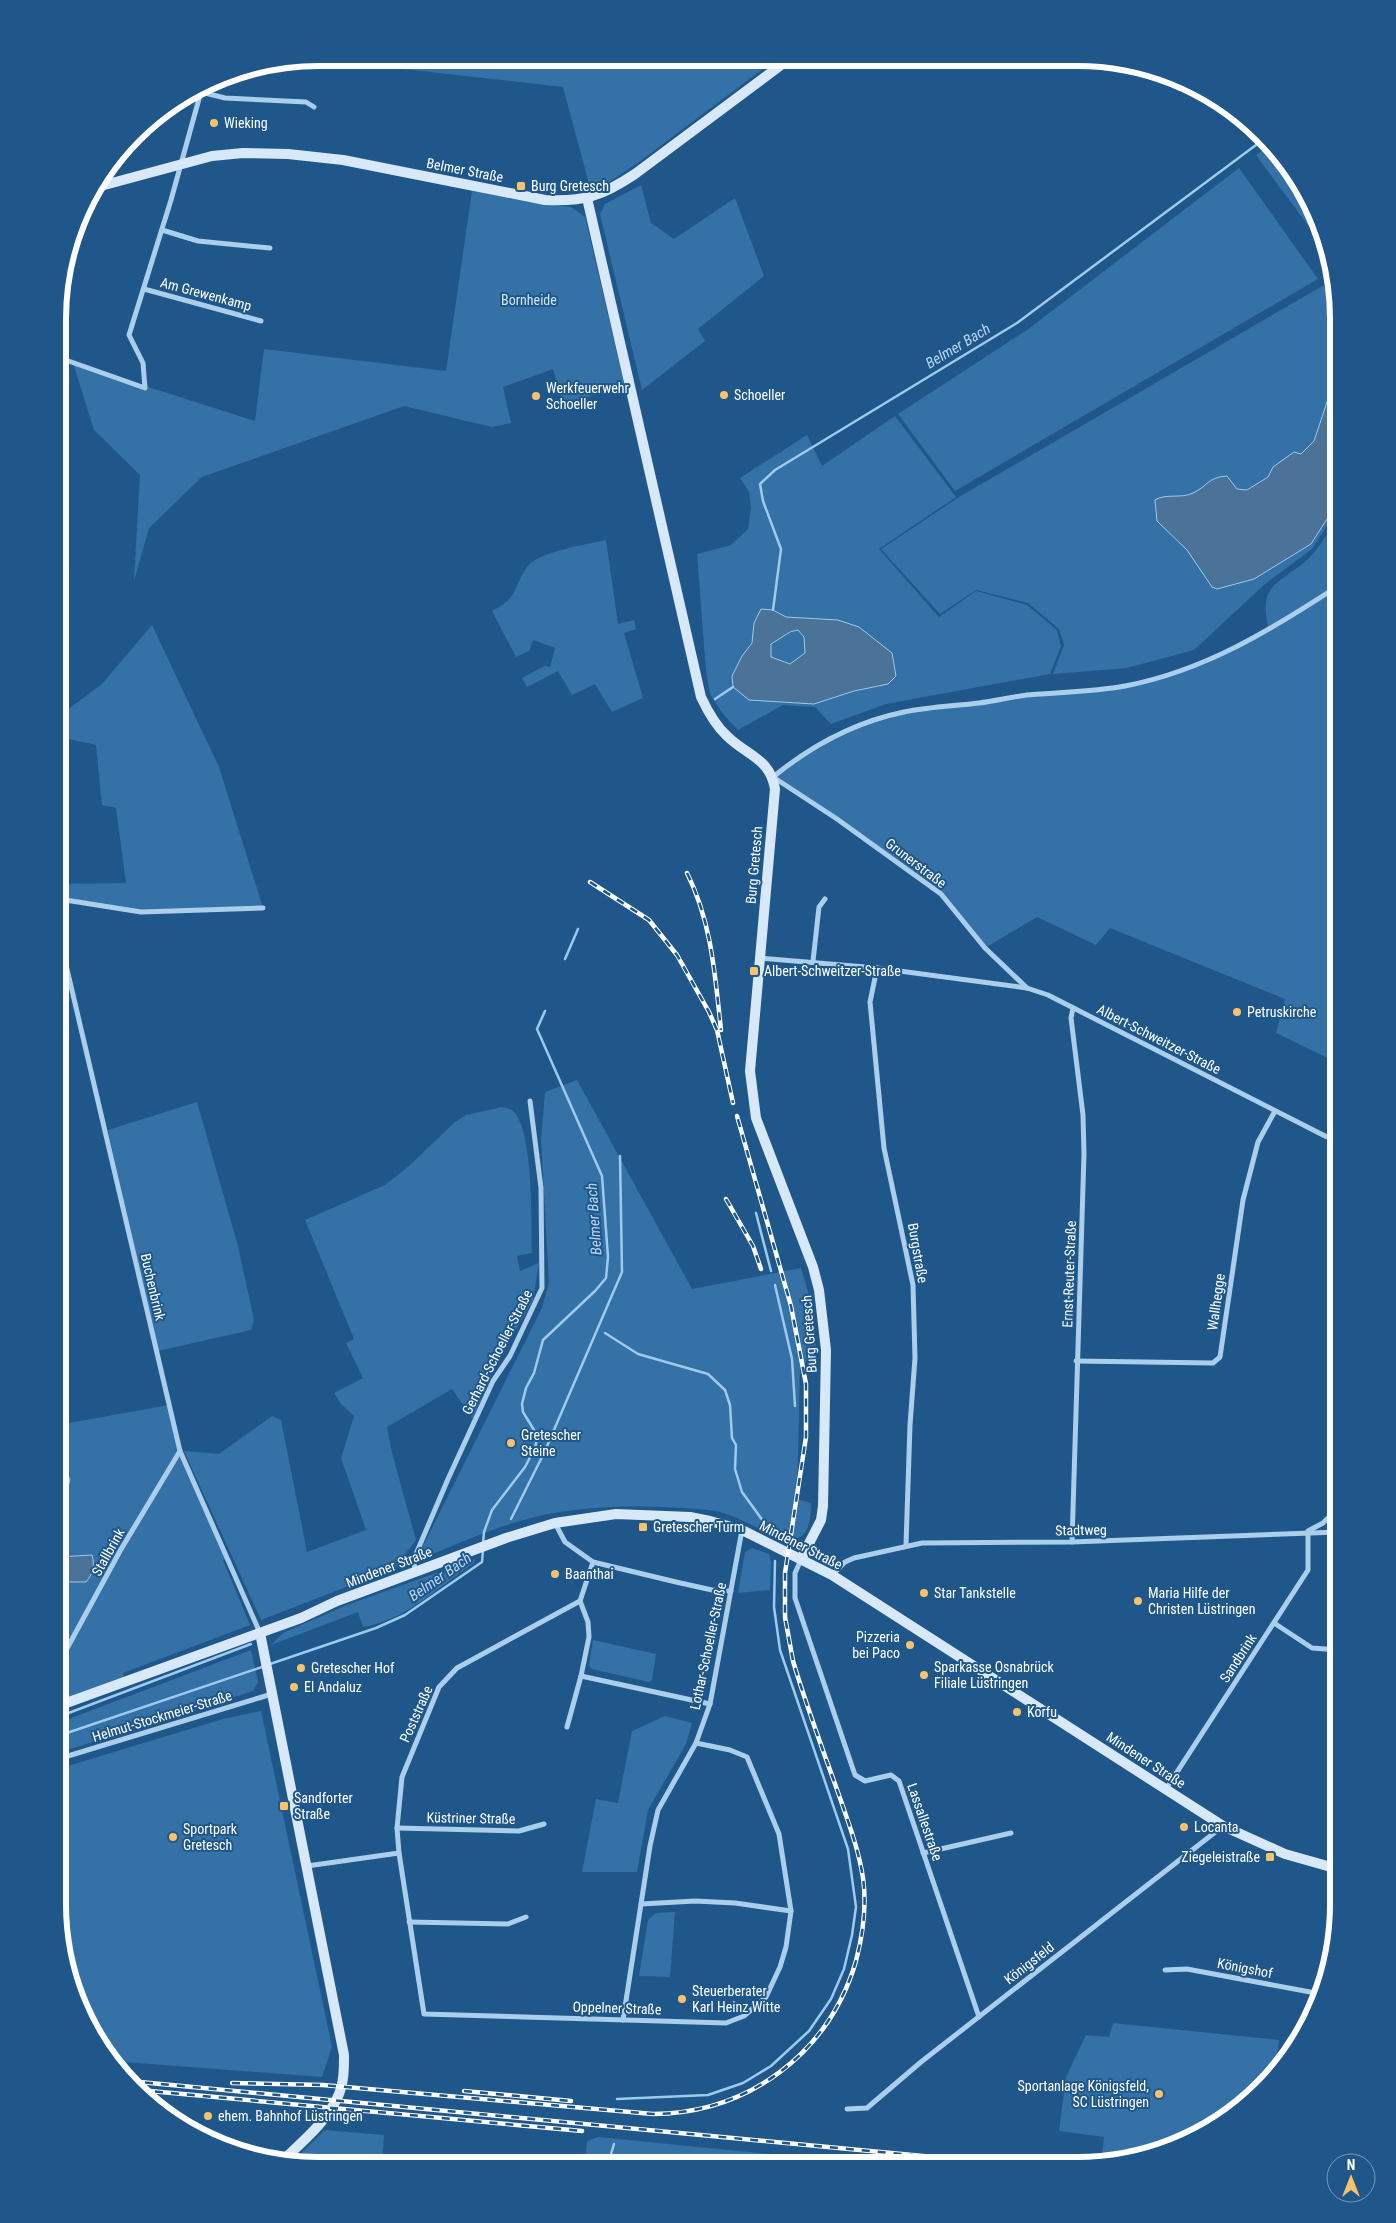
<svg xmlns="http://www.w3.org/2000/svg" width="1396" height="2223" viewBox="0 0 1396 2223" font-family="'Roboto Condensed',sans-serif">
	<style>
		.green { fill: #3371a7; fill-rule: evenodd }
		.water { fill: #4b7397; stroke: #9ecaed; fill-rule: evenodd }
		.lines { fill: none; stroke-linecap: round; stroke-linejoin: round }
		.stream { stroke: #9ecaed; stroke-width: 2.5 }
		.street { stroke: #abceeb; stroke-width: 5 }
		.secondary { stroke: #d7e8f9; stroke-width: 10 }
		.rail-casing { stroke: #fff; stroke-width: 4.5 }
		.rail { stroke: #1f578a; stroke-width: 2.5; stroke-dasharray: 8; stroke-linecap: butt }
		.poi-dot { fill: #f9c36b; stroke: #1f578a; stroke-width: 2 }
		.labels { text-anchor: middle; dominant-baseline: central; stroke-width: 4; stroke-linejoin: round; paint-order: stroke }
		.poi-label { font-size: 14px; fill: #fff; stroke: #1f578a; text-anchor: start }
		.street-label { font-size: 14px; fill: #fff; stroke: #1f578a }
		.park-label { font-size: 14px; fill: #d0e6f8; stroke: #1f578a }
		.water-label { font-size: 15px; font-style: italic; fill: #b7d7f2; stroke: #1f578a }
		.rim { fill: none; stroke: #fff; stroke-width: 6 }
	</style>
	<rect width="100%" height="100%" fill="#1f578a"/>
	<g class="green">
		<path d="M319 58 776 59 639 162 609 182 590 188 563 87 314 59Z"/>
		<path d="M1270 145 1285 160 1319 219 1324 247 1256 155Z"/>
		<path d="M1239 168 1318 279 955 491 898 414 1027 330Z"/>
		<path d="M641 185 651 223 674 239 735 198 764 276 698 329 705 341 642 390 600 214 605 204Z"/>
		<path d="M472 191 534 203 571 207 585 217 625 387 563 403 553 369 503 387 511 423 492 427 404 406 202 477 149 528 134 581 140 475 94 430 73 363 255 421 264 349 446 371Z"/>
		<path d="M1324 285 1335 300 1338 319V509L1312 549 1265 584 1194 650 1127 668 1053 674 1064 645 1059 629 1028 603 976 590 940 614 881 549 959 497Z"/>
		<path d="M895 416 956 497 879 549 939 617 976 591 1027 605 1057 630 1061 646 1050 674 886 704 831 724 815 707 783 705 738 730 723 714 710 694 706 671 697 554 731 545 748 529 751 508 749 492 740 478 807 435 822 466ZM773 610 785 617 808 618 888 684 854 691 814 704 784 702 742 656Z"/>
		<path d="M1338 517V1063L1276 1033 1285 999 1110 928 1096 945 1037 917 985 948 941 894 773 777 840 733 904 712 1125 686 1175 673 1269 631C1258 585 1275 586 1306 561 1319 549 1329 531 1338 517Z"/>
		<path d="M606 540 618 624 634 620 636 629 624 633 643 698 612 712 595 684 572 695 558 671 527 687 522 678 544 666 550 667 555 648 533 640 529 651 516 657 492 611C520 596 512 589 527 567 537 552 588 544 606 540Z"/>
		<path d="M152 625 219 767 263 908 141 912 62 898V884L126 883 116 808 102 805 96 745 60 737 59 716 102 684Z"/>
		<path d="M798 630 804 637 805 653 790 664 771 657V644L782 636Z"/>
		<path d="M577 1080 692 1289 801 1268 814 1312 816 1356 800 1366 797 1499 811 1503C812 1579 749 1512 709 1510 647 1505 581 1503 520 1521 486 1531 453 1546 420 1559L419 1554 542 1308 549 1282 541 1139 545 1092Z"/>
		<path d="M197 1102 238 1246 254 1320 251 1330 158 1351 108 1130Z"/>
		<path d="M502 1107C506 1108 511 1109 513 1111 534 1130 531 1224 532 1253L517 1256 520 1271 539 1263 533 1300 493 1370 473 1419 452 1389 387 1427 392 1453 416 1540 395 1568 261 1620 184 1451 219 1454 272 1416 281 1420 307 1552 366 1530 341 1458 354 1416 341 1404 334 1393 363 1378 346 1343 354 1339 305 1220 385 1185 409 1166 455 1122 466 1115Z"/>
		<path d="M169 1405 180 1451 227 1558 223 1560 250 1625 123 1673 125 1682 58 1706V1425Z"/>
		<path d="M752 1548 769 1554 771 1562 770 1590 738 1593 745 1552Z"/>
		<path d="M475 1559 474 1563C440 1586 404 1621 363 1627L358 1612 271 1645 283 1633 347 1605Z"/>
		<path d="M593 1640 656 1654 652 1680 649 1682 592 1669 589 1666Z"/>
		<path d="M251 1650 258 1682 253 1691 58 1753V1723Z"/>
		<path d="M261 1711 332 2047 322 2077 110 2061 77 2004 58 1904V1769L223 1719Z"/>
		<path d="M665 1716 692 1723 686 1744 648 1810 637 1872H582L596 1799 618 1803 632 1731Z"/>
		<path d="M675 1912 670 1977 639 1976 648 1920 656 1913Z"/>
		<path d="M1113 2023 1279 2040 1275 2072 1236 2111 1177 2146 1117 2158 1102 2156 1104 2137 1059 2131 1066 2077 1086 2035 1109 2037Z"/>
		<path d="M325 2130 384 2135 382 2164 291 2163Z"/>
		<path d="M598 2137 880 2165 585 2164 587 2141Z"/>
	</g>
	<g class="water">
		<path d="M1338 386V502L1311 544 1254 579 1217 589 1212 587 1187 550 1157 521 1155 500C1166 493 1181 499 1193 493 1208 486 1208 477 1227 476L1237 489 1247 490 1268 477 1273 467 1294 452 1301 454 1314 441 1329 396Z"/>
		<path d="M761 609 773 610 786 617 838 620 859 627 892 653 896 676 888 684 854 691 814 704 749 700 733 687 732 676 742 656 752 643 754 623ZM798 630 804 637 805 653 790 664 771 657V644L790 632Z"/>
		<path d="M58 1473H66L70 1479C69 1486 67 1487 64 1493 60 1501 64 1509 58 1517Z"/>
		<path d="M92 1555C95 1565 93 1574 86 1582H58V1557Z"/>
	</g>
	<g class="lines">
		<g class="stream">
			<path d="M773 610 781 549 763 501 760 484 775 470 1017 323 1264 139"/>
			<path d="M715 699 733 687"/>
			<path d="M565 959 578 929"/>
			<path d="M756 1213 771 1271"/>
			<path d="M775 1285 792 1359 795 1406"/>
			<path d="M605 1333 638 1354 708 1374 725 1390 730 1405 732 1438 736 1445 735 1469 742 1492 766 1525"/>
			<path d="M511 1519 544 1453 622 1272 620 1156"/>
			<path d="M483 1544 484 1532 492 1510 525 1467 535 1448 537 1439 534 1430 523 1412 522 1404 526 1388 534 1373 543 1340 595 1291 606 1278 608 1257 602 1176 537 1029 545 1011"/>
			<path d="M270 1664 376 1628 405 1615 482 1562 483 1550"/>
			<path d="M58 1717 251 1644"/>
			<path d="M58 1736 265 1666"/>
			<path d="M617 2099 708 2095 743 2083 771 2066 809 2031 831 1999 844 1969 852 1935 856 1907 848 1849 780 1650 774 1607 775 1561"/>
			<path d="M608 2164 614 2144"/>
		</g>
		<g class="street">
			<path d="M201 92 225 98 306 102 314 107"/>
			<path d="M162 230 198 241 270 248"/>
			<path d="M144 289 261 321"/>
			<path d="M60 358 145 388 143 363 129 335 171 200 202 88"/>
			<path d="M59 899 141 912 263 908"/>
			<path d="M59 935 180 1451 260 1633"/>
			<path d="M759 958 877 968 1027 988 1048 995 1325 1136 1338 1140"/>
			<path d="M813 961 819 907 825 899"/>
			<path d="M877 968 870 1002 884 1148 913 1285 915 1358 910 1425 906 1545"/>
			<path d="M1027 988 985 948 941 894 837 819 773 777C811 746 855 722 904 712 928 707 954 706 979 703 995 701 1011 697 1027 695 1060 692 1092 692 1125 686 1204 671 1271 630 1338 586"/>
			<path d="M1076 1361 1213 1363 1220 1357 1243 1200 1258 1142 1275 1111"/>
			<path d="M555 1523 565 1542 593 1562 676 1582 712 1590 731 1591"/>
			<path d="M1308 1531 1323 1523 1338 1508"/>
			<path d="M1072 1542 1084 1154 1083 1115 1071 1018 1073 1008"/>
			<path d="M801 1560 795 1573V1598L855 1775 865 1781 891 1775 899 1781 979 2017"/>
			<path d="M416 1571 413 1561 448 1479 493 1381 510 1356 542 1288 541 1188 530 1101"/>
			<path d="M832 1575 845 1562 854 1558 922 1543 1072 1542 1338 1532"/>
			<path d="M580 1601 457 1668 439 1687 402 1777 397 1828 399 1853 424 2014 726 2023 744 2016 766 1997 780 1967 786 1947 791 1911 779 1834 747 1757 730 1750 696 1743"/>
			<path d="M1274 1623 1312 1648 1338 1650"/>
			<path d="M58 1665 120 1551 180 1451"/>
			<path d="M581 1676 710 1704"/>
			<path d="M567 1727 581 1676 589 1637 588 1622 580 1601 593 1562"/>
			<path d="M58 1759 272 1694"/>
			<path d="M1166 1789 1308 1570V1532"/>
			<path d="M397 1828 519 1831 544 1824"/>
			<path d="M923 1853 1011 1833"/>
			<path d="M307 1866 399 1853"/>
			<path d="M641 1904 695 1901 735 1903 791 1911"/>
			<path d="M409 1922 508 1924 526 1917"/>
			<path d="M1165 1970 1187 1969 1321 1994"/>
			<path d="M623 2020 650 1846 658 1810 696 1743 710 1704 742 1530"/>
			<path d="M847 2109 867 2108 921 2062 1223 1826"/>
		</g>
		<g class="secondary">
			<path d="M97 187 212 156 243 153 288 154 343 160 545 200C584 202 602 196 635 174L789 59"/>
			<path d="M587 198 701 697C708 712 715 725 727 736 746 755 770 758 775 789L750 1071 756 1118 813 1267 819 1290 826 1350 823 1506 821 1520 801 1559"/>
			<path d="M260 1633 344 2055C344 2068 344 2082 339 2094 328 2121 302 2142 281 2162"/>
			<path d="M58 1706 301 1618 337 1601 506 1538 555 1523 616 1514 690 1517 710 1521 742 1530 832 1575 1223 1826 1285 1854 1338 1869"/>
		</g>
		<g class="rail-casing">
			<g id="rail">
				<path d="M687 873C712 923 715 976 721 1030"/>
				<path d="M590 882 649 920 677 955 709 1012 717 1030 733 1103"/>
				<path d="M726 1199 753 1246 761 1269"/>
				<path d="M129 2081 1019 2165"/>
				<path d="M232 2083 323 2085 653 2114C749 2113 829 2053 856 1961 863 1934 867 1906 863 1878 859 1851 849 1824 840 1798 824 1753 807 1708 793 1661L785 1617V1573L806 1437V1384L791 1306 737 1116"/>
				<path d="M139 2090 582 2131"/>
				<path d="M464 2091 571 2101"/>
			</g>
		</g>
		<use href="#rail" class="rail"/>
	</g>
	<g class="poi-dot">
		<circle cx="214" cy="123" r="5"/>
		<rect x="516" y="181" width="10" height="10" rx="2.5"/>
		<circle cx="724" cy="395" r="5"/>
		<circle cx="536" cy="396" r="5"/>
		<rect x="749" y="966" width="10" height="10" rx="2.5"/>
		<circle cx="1237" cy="1012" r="5"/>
		<circle cx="511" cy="1443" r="5"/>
		<rect x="638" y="1522" width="10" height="10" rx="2.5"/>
		<circle cx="555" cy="1574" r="5"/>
		<circle cx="924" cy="1593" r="5"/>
		<circle cx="1138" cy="1601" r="5"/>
		<circle cx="910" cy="1645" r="5"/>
		<circle cx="301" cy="1668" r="5"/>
		<circle cx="924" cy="1675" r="5"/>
		<circle cx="294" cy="1687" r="5"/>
		<circle cx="1017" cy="1712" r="5"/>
		<rect x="279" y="1801" width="10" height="10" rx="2.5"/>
		<circle cx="1184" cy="1827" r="5"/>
		<circle cx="173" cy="1837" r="5"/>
		<rect x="1265" y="1852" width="10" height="10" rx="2.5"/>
		<circle cx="682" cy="1999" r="5"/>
		<circle cx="1159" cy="2094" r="5"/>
		<circle cx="208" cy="2116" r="5"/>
	</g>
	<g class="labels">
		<g class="poi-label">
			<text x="224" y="123">Wieking</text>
			<text x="531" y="186">Burg Gretesch</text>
			<text x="546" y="388">Werkfeuerwehr<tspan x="546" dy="16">Schoeller</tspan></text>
			<text x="734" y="395">Schoeller</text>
			<text x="764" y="971">Albert-Schweitzer-Straße</text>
			<text x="1247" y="1012">Petruskirche</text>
			<text x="521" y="1435">Gretescher<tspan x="521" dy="16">Steine</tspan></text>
			<text x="653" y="1527">Gretescher Turm</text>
			<text x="565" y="1574">Baanthai</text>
			<text x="934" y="1593">Star Tankstelle</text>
			<text x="1148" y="1593">Maria Hilfe der<tspan x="1148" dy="16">Christen Lüstringen</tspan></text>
			<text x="900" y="1637" text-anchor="end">Pizzeria<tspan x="900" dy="16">bei Paco</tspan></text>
			<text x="934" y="1667">Sparkasse Osnabrück<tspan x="934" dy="16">Filiale Lüstringen</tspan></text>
			<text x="311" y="1668">Gretescher Hof</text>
			<text x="304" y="1687">El Andaluz</text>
			<text x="1027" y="1712">Korfu</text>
			<text x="294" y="1798">Sandforter<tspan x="294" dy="16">Straße</tspan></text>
			<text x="1194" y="1827">Locanta</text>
			<text x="183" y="1829">Sportpark<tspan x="183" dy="16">Gretesch</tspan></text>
			<text x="1260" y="1857" text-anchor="end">Ziegeleistraße</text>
			<text x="692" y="1991">Steuerberater<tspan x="692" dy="16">Karl Heinz Witte</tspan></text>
			<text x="1149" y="2086" text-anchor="end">Sportanlage Königsfeld,<tspan x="1149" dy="16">SC Lüstringen</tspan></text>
			<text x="218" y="2116">ehem. Bahnhof Lüstringen</text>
		</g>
		<g class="street-label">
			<text transform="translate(465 170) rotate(11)">Belmer Straße</text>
			<text transform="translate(206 294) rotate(15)">Am Grewenkamp</text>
			<text transform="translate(916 863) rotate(37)">Grunerstraße</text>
			<text transform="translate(754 865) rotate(-85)">Burg Gretesch</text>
			<text transform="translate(1159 1039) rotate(27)">Albert-Schweitzer-Straße</text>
			<text transform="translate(918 1253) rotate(80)">Burgstraße</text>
			<text transform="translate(1069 1274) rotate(-88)">Ernst-Reuter-Straße</text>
			<text transform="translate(153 1287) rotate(77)">Buchenbrink</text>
			<text transform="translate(1216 1302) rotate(-82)">Wallhegge</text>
			<text transform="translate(809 1334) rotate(-94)">Burg Gretesch</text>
			<text transform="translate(497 1352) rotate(-63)">Gerhard-Schoeller-Straße</text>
			<text transform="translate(1081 1530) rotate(-1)">Stadtweg</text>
			<text transform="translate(801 1545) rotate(27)">Mindener Straße</text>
			<text transform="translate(108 1552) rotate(-61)">Stallbrink</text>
			<text transform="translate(389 1567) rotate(-21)">Mindener Straße</text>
			<text transform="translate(708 1646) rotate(-78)">Lothar-Schoeller-Straße</text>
			<text transform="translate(1238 1658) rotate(-57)">Sandbrink</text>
			<text transform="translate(416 1714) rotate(-66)">Poststraße</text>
			<text transform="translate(162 1716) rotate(-17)">Helmut-Stockmeier-Straße</text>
			<text transform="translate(1146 1760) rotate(33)">Mindener Straße</text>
			<text transform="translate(471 1818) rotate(1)">Küstriner Straße</text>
			<text transform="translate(925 1822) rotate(71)">Lassallestraße</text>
			<text transform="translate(1029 1963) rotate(-38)">Königsfeld</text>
			<text transform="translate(1245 1968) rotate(11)">Königshof</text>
			<text transform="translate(617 2008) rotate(2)">Oppelner Straße</text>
		</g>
		<g class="park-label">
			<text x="529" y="300">Bornheide</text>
		</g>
		<g class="water-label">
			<text transform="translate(958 346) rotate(-31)">Belmer Bach</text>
			<text transform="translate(594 1219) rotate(-94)">Belmer Bach</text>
			<text transform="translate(440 1577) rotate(-35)">Belmer Bach</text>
		</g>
	</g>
	<path d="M0 0H1396V2223H0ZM319 66H1077A253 253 0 0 1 1330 319V1904A253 253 0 0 1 1077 2157H319A253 253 0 0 1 66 1904V319A253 253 0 0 1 319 66Z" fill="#1f578a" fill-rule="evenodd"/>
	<path class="rim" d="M319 66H1077A253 253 0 0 1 1330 319V1904A253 253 0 0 1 1077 2157H319A253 253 0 0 1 66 1904V319A253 253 0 0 1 319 66Z"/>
	<g transform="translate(1351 2178)"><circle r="24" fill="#1f578a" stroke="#799ab9"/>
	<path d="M0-4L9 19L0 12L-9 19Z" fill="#f9c36b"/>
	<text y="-8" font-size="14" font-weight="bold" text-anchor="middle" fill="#ffffff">N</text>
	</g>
</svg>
